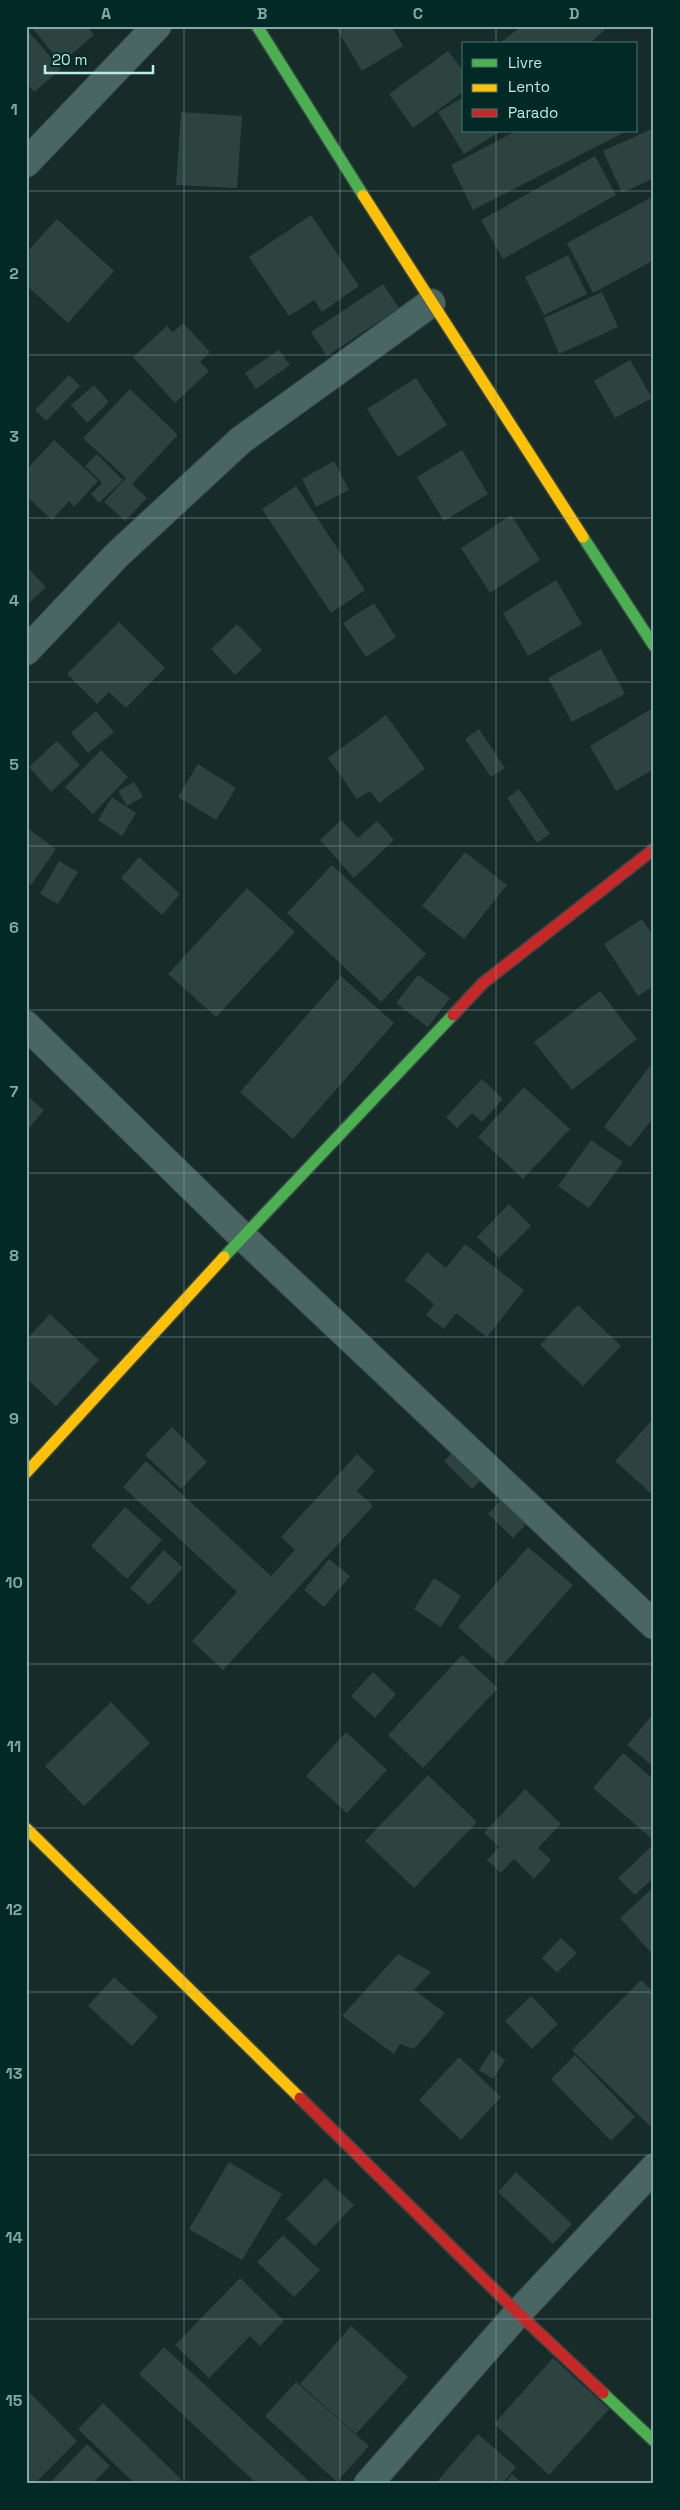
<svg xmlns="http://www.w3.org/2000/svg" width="680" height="2510" viewBox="0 0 680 2510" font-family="'Space Grotesk',sans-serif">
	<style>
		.building { fill: #2d433f }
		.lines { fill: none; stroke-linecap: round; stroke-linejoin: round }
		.street-casing { stroke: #344745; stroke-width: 30 }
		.fast-casing { stroke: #344745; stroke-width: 14 }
		.slow-casing { stroke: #344745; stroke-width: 14 }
		.jam-casing { stroke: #344745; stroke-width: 14 }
		.street { stroke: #496664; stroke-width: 28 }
		.fast { stroke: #4caf50; stroke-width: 11 }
		.slow { stroke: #ffc107; stroke-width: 11 }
		.jam { stroke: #c62828; stroke-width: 11 }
		.grid { fill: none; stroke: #82a9a4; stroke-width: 1; stroke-opacity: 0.55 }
		.neatline { fill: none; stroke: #82a9a4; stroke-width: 2 }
		.grid-label { font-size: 16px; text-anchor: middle; font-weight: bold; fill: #82a9a4 }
	</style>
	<rect width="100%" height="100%" fill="#172b29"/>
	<g class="building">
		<path d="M26 26H33L28 31 61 69 34 92 26 82Z"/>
		<path d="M36 26H87L94 35 61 63 33 29Z"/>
		<path d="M335 26H391L403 46 362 71Z"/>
		<path d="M521 26H609L589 44H499Z"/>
		<path d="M448 51 464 72V91L413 128 389 94Z"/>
		<path d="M464 97V131H501L464 154 438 112Z"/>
		<path d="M181 112 242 116 237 188 176 185Z"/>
		<path d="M654 128V178L622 193 603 151Z"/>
		<path d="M516 131H627L473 210 451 165Z"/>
		<path d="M595 156 616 195 503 259 481 220Z"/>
		<path d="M654 196V260L593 293 567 243Z"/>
		<path d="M311 215 359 286 322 312 314 300 289 316 249 257Z"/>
		<path d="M57 219 114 271 68 323 26 285V253Z"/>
		<path d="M568 255 587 294 544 315 525 277Z"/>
		<path d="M383 284 399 308 327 356 311 332Z"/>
		<path d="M602 292 618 327 559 354 544 318Z"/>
		<path d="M183 323 210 352 200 362 209 371 175 403 133 357 167 326 173 332Z"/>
		<path d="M279 350 290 365 256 389 245 373Z"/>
		<path d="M630 360 652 398 615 418 594 381Z"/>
		<path d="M69 375 80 386 46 421 35 410Z"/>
		<path d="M416 378 447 425 398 457 367 409Z"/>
		<path d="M94 385 109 402 87 423 71 405Z"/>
		<path d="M130 389 178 435 132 484 147 498 125 521 104 502 126 478 83 438Z"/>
		<path d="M54 440 98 481 74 507 69 501 52 520 26 496V470Z"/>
		<path d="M462 450 488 494 444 521 417 477Z"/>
		<path d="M97 454 123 480 99 503 91 494 102 483 85 466Z"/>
		<path d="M334 461 349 490 316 507 302 479Z"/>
		<path d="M296 486 365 590 331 613 262 509Z"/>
		<path d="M511 515 540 560 490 593 461 548Z"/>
		<path d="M26 566 46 587 26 606Z"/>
		<path d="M556 580 582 624 528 656 503 613Z"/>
		<path d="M374 603 396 637 366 657 343 623Z"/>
		<path d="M119 622 165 668 126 708 109 692 97 704 67 674Z"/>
		<path d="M237 624 262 650 235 675 211 649Z"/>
		<path d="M601 649 625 694 572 722 548 678Z"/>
		<path d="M651 709 654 714V769L616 791 590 746Z"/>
		<path d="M96 711 114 732 88 753 71 733Z"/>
		<path d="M386 715 425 769 379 803 370 791 357 799 328 758Z"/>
		<path d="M479 729 505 768 491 777 465 739Z"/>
		<path d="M57 741 80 765 51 792 29 767Z"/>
		<path d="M101 750 128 777 93 814 65 787Z"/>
		<path d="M198 764 236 788 216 820 178 797Z"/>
		<path d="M134 782 143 797 127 806 118 791Z"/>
		<path d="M519 789 550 834 537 843 507 798Z"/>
		<path d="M112 797 136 813 122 836 98 820Z"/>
		<path d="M341 820 358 838 377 821 394 840 354 878 320 840Z"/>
		<path d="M26 827 56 849 31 885 26 881Z"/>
		<path d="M465 852 507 885 464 939 422 906Z"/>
		<path d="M139 857 180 894 162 915 121 878Z"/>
		<path d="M59 861 78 872 58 904 40 894Z"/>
		<path d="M332 865 426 954 381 1002 287 913Z"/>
		<path d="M247 888 295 932 216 1017 168 974Z"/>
		<path d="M642 919 654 937V986L638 996 604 944Z"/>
		<path d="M418 975 450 998 428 1027 396 1003Z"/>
		<path d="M341 976 394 1023 293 1139 240 1092Z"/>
		<path d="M600 991 637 1039 572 1090 534 1042Z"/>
		<path d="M650 1066 654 1069V1117L630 1147 604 1127Z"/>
		<path d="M482 1079 503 1099 482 1122 472 1113 457 1128 446 1117Z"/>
		<path d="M524 1087 570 1129 523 1179 478 1137Z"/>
		<path d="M26 1095 44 1110 26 1132Z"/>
		<path d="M591 1140 623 1162 589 1208 558 1186Z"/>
		<path d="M509 1204 531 1226 499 1258 477 1237Z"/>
		<path d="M465 1244 524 1290 487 1337 456 1313 444 1329 426 1315 434 1304 405 1280 427 1252 446 1268Z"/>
		<path d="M578 1305 621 1346 583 1386 540 1345Z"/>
		<path d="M50 1314 99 1360 56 1406 26 1378V1340Z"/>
		<path d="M654 1418V1496L615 1461Z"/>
		<path d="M172 1427 207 1462 181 1489 145 1455Z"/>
		<path d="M458 1446 487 1474 472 1489 444 1461Z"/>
		<path d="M357 1454 375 1471 357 1491 373 1506 223 1670 192 1641 237 1592 123 1487 146 1461 271 1576 295 1550 281 1537Z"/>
		<path d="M505 1496 530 1520 513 1538 488 1514Z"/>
		<path d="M125 1507 162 1540 127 1579 91 1546Z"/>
		<path d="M528 1547 573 1585 502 1666 458 1627Z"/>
		<path d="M164 1550 183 1568 149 1605 130 1588Z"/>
		<path d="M329 1559 350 1576 324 1607 304 1590Z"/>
		<path d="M434 1578 461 1596 441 1627 414 1609Z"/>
		<path d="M462 1655 498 1688 423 1768 388 1735Z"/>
		<path d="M373 1672 396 1694 375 1718 351 1696Z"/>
		<path d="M111 1702 150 1743 84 1806 45 1766Z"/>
		<path d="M654 1713V1767L627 1745Z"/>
		<path d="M346 1732 387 1770 347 1813 306 1776Z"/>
		<path d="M623 1753 654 1780V1836L652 1839 593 1788Z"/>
		<path d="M428 1775 477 1822 414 1888 365 1841Z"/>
		<path d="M525 1789 561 1824 538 1848 551 1860 534 1879 514 1859 501 1873 487 1860 499 1847 484 1833Z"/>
		<path d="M654 1844V1877L635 1895 618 1878Z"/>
		<path d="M654 1887V1956L620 1918Z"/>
		<path d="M561 1938 577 1953 557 1973 542 1958Z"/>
		<path d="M398 1954 431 1972 414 1990 445 2013 414 2049 400 2044 394 2054 342 2016Z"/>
		<path d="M114 1977 158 2017 132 2046 88 2006Z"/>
		<path d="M641 1980 654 1992V2122L650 2126 572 2050Z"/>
		<path d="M531 1996 558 2024 532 2049 505 2021Z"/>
		<path d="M492 2050 505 2060 493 2079 479 2070Z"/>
		<path d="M575 2055 635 2117 611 2141 551 2079Z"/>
		<path d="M459 2057 501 2097 461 2140 419 2100Z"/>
		<path d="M229 2162 282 2194 242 2260 189 2229Z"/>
		<path d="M516 2172 572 2224 553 2244 498 2192Z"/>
		<path d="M325 2178 354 2205 315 2246 286 2219Z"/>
		<path d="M283 2235 320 2270 294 2297 257 2262Z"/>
		<path d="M240 2278 284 2321 260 2346 250 2336 209 2378 175 2345Z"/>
		<path d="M351 2326 408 2377 356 2434 300 2384Z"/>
		<path d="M164 2347 312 2484H257L139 2374Z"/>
		<path d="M553 2358 609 2409 549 2475 494 2424Z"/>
		<path d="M296 2382 369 2446 337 2482 265 2416Z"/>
		<path d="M26 2389 77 2441 34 2484H26Z"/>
		<path d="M103 2403 181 2479 177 2484H135L78 2429Z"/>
		<path d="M478 2434 516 2467 502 2484H435Z"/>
		<path d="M87 2444 110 2466 92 2484H49Z"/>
		<path d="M512 2474 523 2484H504Z"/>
	</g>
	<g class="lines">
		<g class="street-casing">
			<g id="street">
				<path d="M26 163 157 26"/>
				<path d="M26 651 117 555 241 440 431 303"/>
				<path d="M26 1025 243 1237 654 1625"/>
				<path d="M368 2484 518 2313 654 2168"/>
			</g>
		</g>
		<g class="fast-casing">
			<g id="fast">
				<path d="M257 26 363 195"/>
				<path d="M583 537 654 646"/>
				<path d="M224 1257 453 1015"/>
				<path d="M603 2393 654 2441"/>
			</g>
		</g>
		<g class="slow-casing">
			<g id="slow">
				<path d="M363 195 583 537"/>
				<path d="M26 1473 224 1257"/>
				<path d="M26 1828 300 2098"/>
			</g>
		</g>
		<g class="jam-casing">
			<g id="jam">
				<path d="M453 1015 483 983 654 849"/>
				<path d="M300 2098 518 2313 603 2393"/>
			</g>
		</g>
		<use href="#street" class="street"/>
		<use href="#fast" class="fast"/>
		<use href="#slow" class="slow"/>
		<use href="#jam" class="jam"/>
	</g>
	<path class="grid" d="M184 26V2484M340 26V2484M496 26V44M496 131V2484M26 191H654M26 355H654M26 518H654M26 682H654M26 846H654M26 1010H654M26 1173H654M26 1337H654M26 1500H654M26 1664H654M26 1828H654M26 1992H654M26 2155H654M26 2319H654"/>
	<rect width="680" height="2510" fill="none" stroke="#032926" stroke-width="55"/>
	<rect x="462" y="42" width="175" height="90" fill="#032926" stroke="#4d7773"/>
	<rect x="472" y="59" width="25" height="8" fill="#4caf50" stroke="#4d7773"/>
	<text x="508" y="68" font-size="15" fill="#bbede7">Livre</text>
	<rect x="472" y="84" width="25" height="8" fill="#ffc107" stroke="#4d7773"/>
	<text x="508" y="92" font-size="15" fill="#bbede7">Lento</text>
	<rect x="472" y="109" width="25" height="8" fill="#c62828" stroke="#4d7773"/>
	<text x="508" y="118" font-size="15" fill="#bbede7">Parado</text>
	<path d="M45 65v8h108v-8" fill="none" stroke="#bbede7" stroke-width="2.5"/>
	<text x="52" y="65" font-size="15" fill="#bbede7" stroke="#032926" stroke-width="4" paint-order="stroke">20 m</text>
	<rect x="28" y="28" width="624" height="2454" class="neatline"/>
	<g class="grid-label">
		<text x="106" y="19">A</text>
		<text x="262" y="19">B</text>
		<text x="418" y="19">C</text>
		<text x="574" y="19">D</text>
		<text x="14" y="115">1</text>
		<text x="14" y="279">2</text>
		<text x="14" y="442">3</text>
		<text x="14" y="606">4</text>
		<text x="14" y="770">5</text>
		<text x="14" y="933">6</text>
		<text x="14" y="1097">7</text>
		<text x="14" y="1261">8</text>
		<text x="14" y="1424">9</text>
		<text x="14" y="1588">10</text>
		<text x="14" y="1752">11</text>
		<text x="14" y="1915">12</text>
		<text x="14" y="2079">13</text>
		<text x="14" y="2243">14</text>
		<text x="14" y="2406">15</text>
	</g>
</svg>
